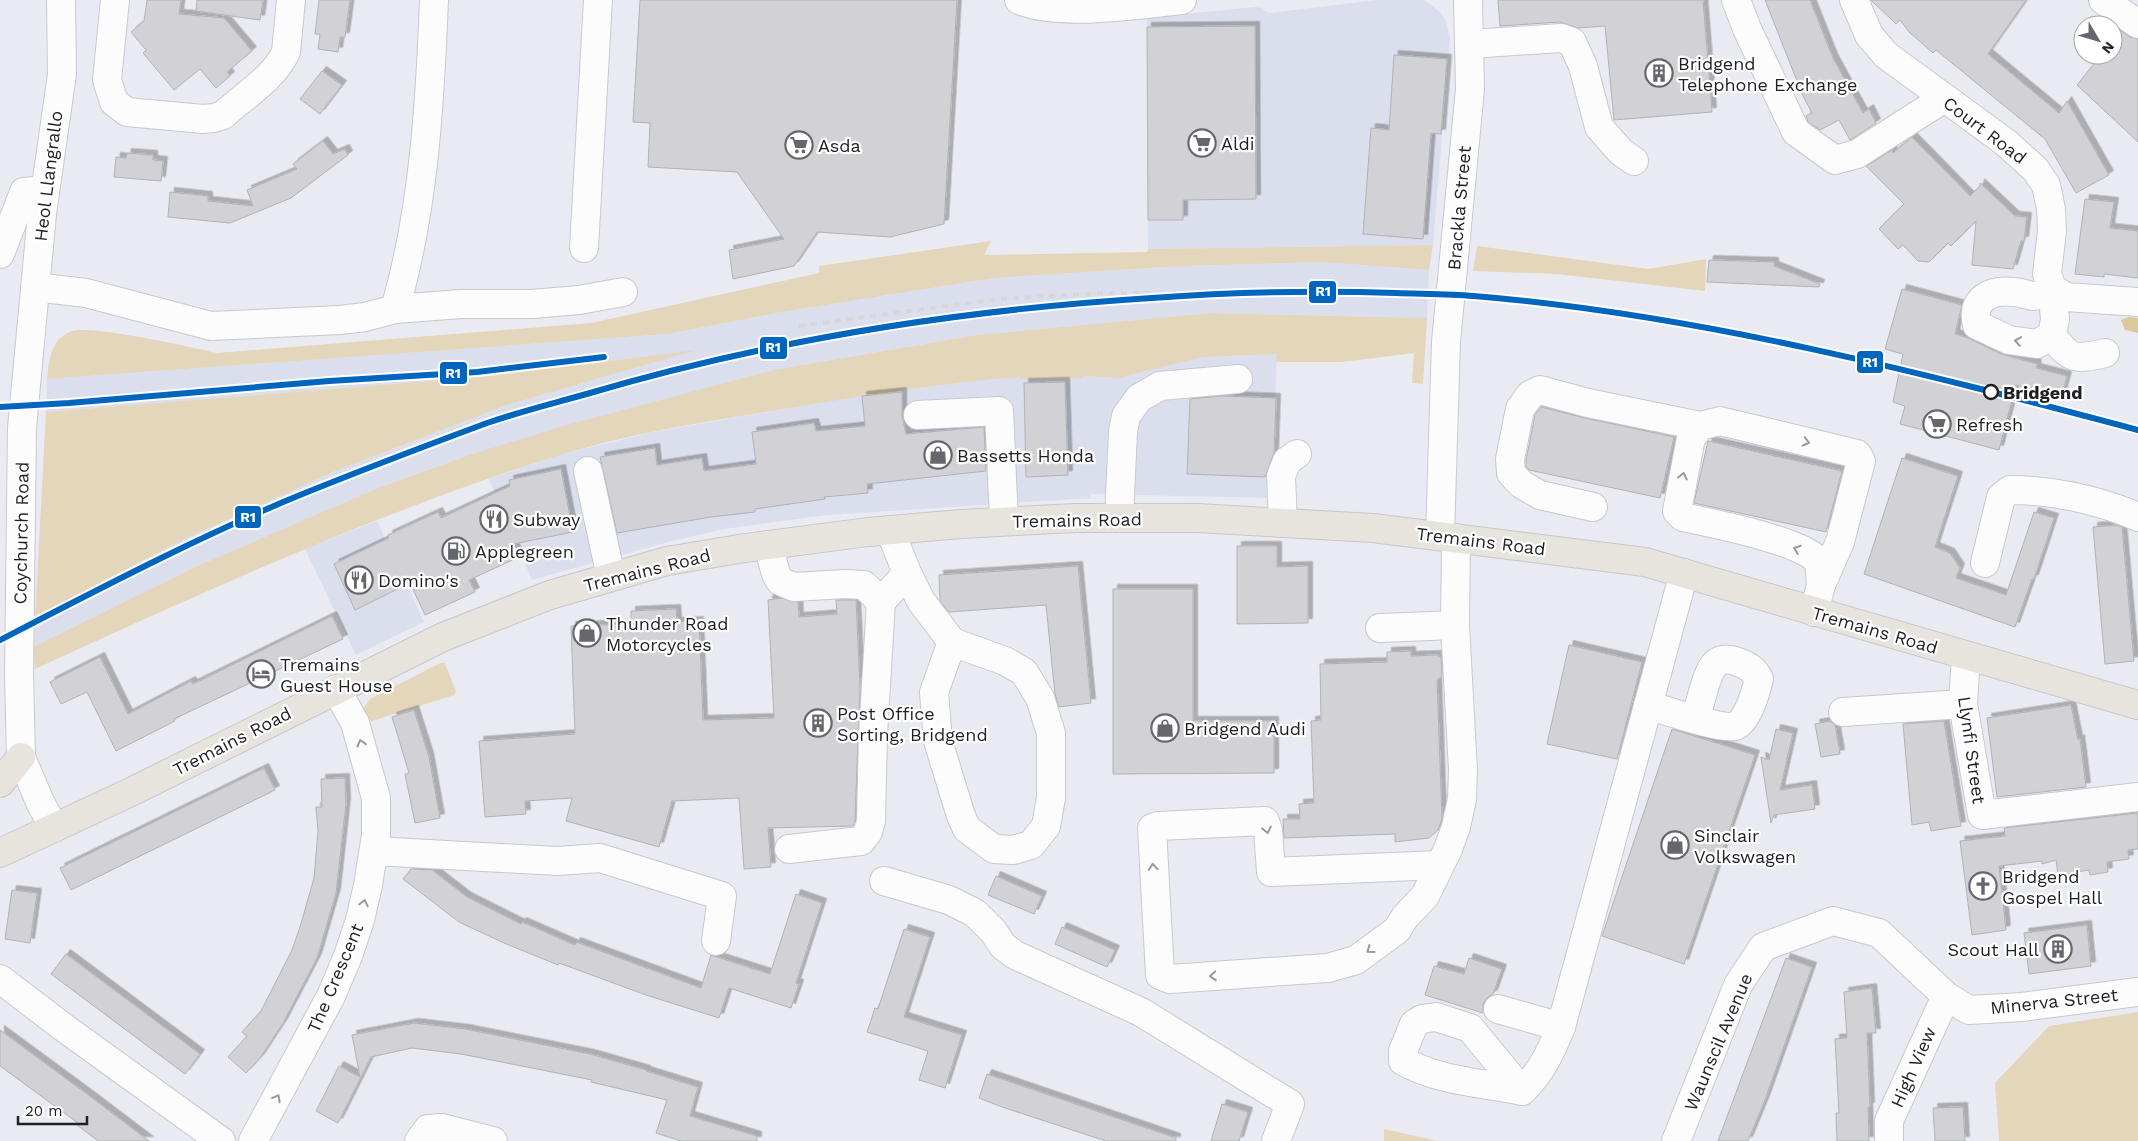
<svg xmlns="http://www.w3.org/2000/svg" width="2138" height="1141" viewBox="0 0 2138 1141" font-family="'Work Sans',sans-serif">
	<style>
		.built { fill: #dbdeec }
		.green { fill: #e3d6ba }
		.forest { fill: #dcc89a }
		.building { fill: #d1d1d6; stroke: #b1b2b7; filter: url(#shadow) }
		.lines { fill: none; stroke-linecap: round; stroke-linejoin: round }
		.minor-casing { stroke: #c8c9cf; stroke-width: 30 }
		.major-casing { stroke: #c7c7ca; stroke-width: 30 }
		.minor { stroke: #fcfcfd; stroke-width: 28 }
		.major { stroke: #e7e3dd; stroke-width: 28 }
		.rail { stroke: #d6d7d8; stroke-width: 4; stroke-dasharray: 6 6; stroke-linecap: butt }
		.rail-1-casing { stroke: #fff; stroke-width: 10 }
		.rail-1 { stroke: #0065bd; stroke-width: 6 }
		.oneway { stroke: #99999b }
		.stop-dot { fill: #fff; stroke: #1f2024; stroke-width: 2.5 }
		.labels { text-anchor: middle; dominant-baseline: central; stroke-width: 4.5; stroke-linejoin: round; paint-order: stroke }
		.poi-label { font-size: 18px; fill: #1f2024; stroke: #fff; text-anchor: start }
		.street-label { font-size: 18px; fill: #1f2024; stroke: #fff }
		.stop-label { font-size: 18px; font-weight: bold; fill: #1f2024; stroke: #fff; text-anchor: start }
		.line-badge { stroke: #fff; stroke-width: 2 }
		.badge-label { font-size: 14px; text-anchor: middle; font-weight: bold; fill: #fff }
	</style>
	<defs>
		<filter id="shadow"><feDropShadow dx="4.5" dy="-4.5" stdDeviation="0" flood-color="#0004"/></filter>
	</defs>
	<rect width="100%" height="100%" fill="#eaebf2"/>
	<g class="built">
		<path d="M1376 0H1425L1441 13 1446 22 1450 38 1433 245 1148 249 1147 18 1254 7 1262 8 1269 13Z"/>
		<path d="M1321 262 1429 270 1427 318 1210 313 977 335 773 370 472 454 378 488 195 567 33 647 35 617 184 539 333 472 504 406 693 351 491 376 46 412 47 379 668 334 782 312 994 278 1182 266Z"/>
		<path d="M1277 354 1271 498 1091 494V498L827 515 724 529 668 542 532 580 489 479 562 454 653 432 859 396 958 382 1021 377V379L1083 378V376L1118 378 1204 357Z"/>
		<path d="M377 521 424 622 356 655 305 549Z"/>
	</g>
	<g class="green">
		<path d="M991 241 984 255 1147 252 1148 249 1433 245 1429 270 1321 262 1182 266 994 278 782 312 668 334 47 379C49 361 50 342 69 332 86 323 193 348 217 353L591 323 819 273V266Z"/>
		<path d="M1477 246 1648 269 1706 259 1705 291 1557 274 1473 271Z"/>
		<path d="M1210 313 1427 318 1423 384 1412 383 1414 353 1342 362H1276L1277 354 1204 357 1118 378 1083 376V378L1020 379V377C939 383 859 396 778 410 705 422 631 433 560 455 379 512 207 590 35 669L33 647 195 567 378 488 472 454 567 425 773 370 977 335Z"/>
		<path d="M697 350 504 406 333 472 184 539 35 617 46 412 491 376Z"/>
		<path d="M440 663H445L456 692 454 695 369 722 363 709 370 699Z"/>
		<path d="M2138 1012V1141H1999L1995 1083 2049 1026Z"/>
		<path d="M1384 1129 1438 1141H1384Z"/>
	</g>
	<path class="forest" d="M2129 317 2138 318V333L2125 330 2121 320Z"/>
	<g class="building">
		<path d="M147 0H181L179 14 224 18 252 51 227 72 230 76 216 88 200 69 174 90 143 53 146 50 131 32 144 21Z"/>
		<path d="M197 0H263L260 20 196 11Z"/>
		<path d="M319 0H350L345 37H340L338 52 318 49 320 34H315Z"/>
		<path d="M640 0H957L944 224 890 237 817 232 794 266 733 279 729 250 784 239 737 172 648 167 650 123 633 122Z"/>
		<path d="M1498 0H1703L1712 112 1614 120 1605 26 1578 28 1560 22 1500 26Z"/>
		<path d="M1765 0H1810L1833 58 1863 113 1869 109 1876 123 1850 140 1839 120 1820 130 1808 122 1806 116 1812 113 1803 96Z"/>
		<path d="M1871 0H2026L1988 54 2059 113 2067 101 2109 175 2076 193 2045 139 1936 50 1933 53 1909 32 1900 20 1896 24Z"/>
		<path d="M1255 26 1256 199 1183 200V220H1148L1147 27Z"/>
		<path d="M2120 30 2130 37 2138 39V142L2077 85 2101 55H2113V39Z"/>
		<path d="M1394 55 1447 59 1441 134 1431 133 1423 239 1363 234 1371 128 1389 130Z"/>
		<path d="M322 71 342 85 320 114 300 99Z"/>
		<path d="M1912 137 1970 196 1980 186V183L2015 216 2027 217 2024 241H2021L2013 269 1972 265 1976 221 1951 246 1948 243 1929 262 1918 261 1903 245 1898 249 1879 229 1904 204 1866 166 1892 150 1893 153Z"/>
		<path d="M323 141 333 154 345 149 348 155 291 198 230 223 168 217 170 192 208 196V201L253 206 247 190 297 169 293 164Z"/>
		<path d="M127 153 153 155V160L163 161 161 181 114 177 116 157 126 158Z"/>
		<path d="M2085 199 2114 202 2110 228 2138 231V278L2104 274V277L2075 274Z"/>
		<path d="M1709 260 1774 262V266L1820 284 1819 287 1707 282Z"/>
		<path d="M1902 289 1962 305 1955 334 1968 338 2001 354 2037 364 2036 368 2067 376 2061 398 2016 385 1999 450 1900 424 1905 406 1893 402 1903 354 1885 349Z"/>
		<path d="M1065 382 1068 475 1026 477 1024 383Z"/>
		<path d="M902 392V416L906 434 984 427 986 471 867 484 868 493 824 497 825 499 755 509V512L711 517 617 533 600 457 655 448 657 465 702 458 704 471 756 464 752 432 814 423 816 431 865 426 862 396Z"/>
		<path d="M1221 396 1276 398 1274 453 1265 477 1187 474 1190 399Z"/>
		<path d="M1541 407 1585 418 1674 437 1660 498 1529 470 1526 466V460L1535 415Z"/>
		<path d="M1708 441 1842 471 1826 532 1694 503Z"/>
		<path d="M1902 458 1958 476 1935 547 1950 553 1960 568 1956 578 2006 595 2034 512 2054 518 2034 579H2032L2015 627 1864 574Z"/>
		<path d="M561 469 573 532 513 544 519 557 469 580 475 592 425 615 410 583 355 610 334 564 389 538 388 535 438 512 441 518 510 486 509 480Z"/>
		<path d="M2117 525 2122 527 2134 661 2105 664 2093 527Z"/>
		<path d="M1237 546H1277V567L1308 566V623L1237 624Z"/>
		<path d="M1078 566 1091 703 1059 707 1055 694 1046 605 949 612 940 601 939 575Z"/>
		<path d="M1113 589H1193V721H1274V773L1113 774Z"/>
		<path d="M781 598 798 602 799 617 837 614 836 600H856L860 688 855 819 853 826 768 828 771 867 744 869 739 798 672 801 659 847 566 821 572 798 525 801 526 814 485 817 479 741 575 734 571 626 631 624V611L676 609 677 622 699 621 703 720 774 718 768 600Z"/>
		<path d="M332 616 343 639 174 719 175 721 116 751 87 692 61 704 50 682 100 657 128 714 191 681 193 684Z"/>
		<path d="M1569 645 1642 662 1617 759 1547 744Z"/>
		<path d="M1411 651V656L1437 655 1441 657 1442 676 1437 680 1442 819 1438 830 1429 838 1395 842V834L1284 838 1283 819H1300L1299 804 1314 803 1311 721 1321 720 1320 664 1387 662V652Z"/>
		<path d="M2071 705 2078 740 2080 739 2086 787 1997 797 1987 718Z"/>
		<path d="M414 710 429 757 440 818 415 823 405 774 409 773 392 717Z"/>
		<path d="M1830 721 1835 725 1840 754 1821 757 1815 724Z"/>
		<path d="M1944 721 1961 826 1931 831 1929 822 1912 825 1903 724Z"/>
		<path d="M1672 729 1755 755 1684 964 1602 936Z"/>
		<path d="M1776 729 1793 733 1780 790 1812 785 1815 809 1774 815 1771 823 1761 757 1769 760Z"/>
		<path d="M264 768 275 790 71 890 60 868Z"/>
		<path d="M345 778 346 803 336 893 317 958 283 1023 260 1058 246 1073 228 1057 247 1036 242 1032 261 1011 292 950 300 927 314 878 318 831 316 807H322L321 779Z"/>
		<path d="M2138 813V849L2128 850 2129 859 2107 862 2108 872 2090 875 2089 870 2058 875 2056 860 2042 864V861L1999 866 2006 930 1972 935 1960 841 2005 836 2004 828Z"/>
		<path d="M411 869 432 870 467 897 521 924 522 922 575 945 576 942 701 988 711 955 770 974 796 894 822 903 796 983 799 984 791 1008 729 988 719 1018 646 995 559 963 558 965 504 943 459 922 403 879Z"/>
		<path d="M996 876 1042 896 1034 914 988 895Z"/>
		<path d="M12 890 37 893 30 943 5 939Z"/>
		<path d="M2087 925 2091 966 2029 974 2024 933Z"/>
		<path d="M1062 927 1115 950 1107 967 1055 944Z"/>
		<path d="M904 929 930 937 904 1017 962 1035 945 1088 919 1080 928 1051 867 1032 875 1008 878 1009Z"/>
		<path d="M66 954 200 1054 185 1074 51 974Z"/>
		<path d="M1469 958 1502 969 1493 994 1487 998 1483 1004V1013L1425 995 1434 966 1464 974Z"/>
		<path d="M1786 958 1812 967 1765 1100 1748 1141H1718Z"/>
		<path d="M1872 988 1876 1033H1867L1870 1107H1868L1869 1141H1837L1836 1113H1839L1835 1039 1847 1038 1844 992Z"/>
		<path d="M414 1023 465 1029 590 1054 646 1070V1071L698 1087 690 1116 757 1136V1141H681L656 1133 667 1100 591 1082 592 1080 532 1068 461 1054 412 1048 371 1057 338 1123 316 1111 339 1066 360 1077 352 1035Z"/>
		<path d="M0 1030 91 1097 149 1141H98L77 1125 78 1123 0 1066Z"/>
		<path d="M987 1074 1176 1138V1141H1106L1002 1107 979 1098Z"/>
		<path d="M1222 1104 1248 1112 1239 1141H1211Z"/>
		<path d="M1963 1107 1965 1141H1935L1933 1108Z"/>
	</g>
	<g class="lines">
		<g class="minor-casing">
			<g id="minor">
				<path d="M115 0 107 80 114 102 127 112 203 119 214 118 223 115C244 96 274 78 286 52L291 0"/>
				<path d="M1019 0C1060 17 1137 5 1182 0"/>
				<path d="M1736 0 1747 29 1796 132 1835 160 1857 154 1943 99"/>
				<path d="M1854 0 1869 35 1886 55 2005 142 2035 169 2046 185 2051 209 2052 231 2047 274 2052 288 2055 319 2052 335 2037 344 2009 340 1977 325C1970 299 1991 289 2014 292 2021 292 2028 296 2034 296 2039 296 2047 291 2052 288"/>
				<path d="M2103 0 2138 24"/>
				<path d="M1470 44 1561 38 1572 42 1583 66 1599 127 1621 152 1634 161"/>
				<path d="M584 248 598 0"/>
				<path d="M0 254 24 192 45 190"/>
				<path d="M35 287 86 293 211 326 340 320 365 317 395 309C424 209 430 103 434 0"/>
				<path d="M2052 288 2066 297 2138 302"/>
				<path d="M395 309 461 304H532L579 300 623 292"/>
				<path d="M2052 335C2070 360 2075 360 2105 353"/>
				<path d="M918 415 999 411 1004 521"/>
				<path d="M588 471 611 577"/>
				<path d="M1593 507 1540 495 1521 484 1511 473 1510 459 1520 409 1530 395 1540 390 1588 403 1700 426"/>
				<path d="M1119 518 1123 431 1126 416 1139 398 1160 386 1238 379"/>
				<path d="M1283 523 1281 476 1287 461 1297 454"/>
				<path d="M890 530 907 573 921 601 952 642 1005 661 1024 672 1040 698 1051 733V798L1046 826 1031 845 1013 850 994 849 967 829 961 816 938 741 934 692 952 642"/>
				<path d="M1440 536 1446 342 1470 89 1468 0"/>
				<path d="M768 545 776 574 780 581 794 587 845 584 864 585 881 602"/>
				<path d="M1985 563 2001 497 2010 490C2053 490 2099 500 2138 517"/>
				<path d="M1814 612 1821 585 1840 542 1861 461 1857 454 1720 421 1700 426 1691 438 1677 511 1683 517C1706 522 1809 542 1818 562 1821 568 1820 579 1821 585"/>
				<path d="M1380 628 1455 625"/>
				<path d="M1966 656 1963 704 1982 815 2138 797"/>
				<path d="M1648 705C1664 710 1723 730 1735 726 1748 721 1756 691 1759 679 1754 669 1748 666 1738 662 1731 659 1722 658 1716 663 1706 672 1700 705 1696 718"/>
				<path d="M1843 712 1963 704"/>
				<path d="M54 828 40 802 21 757 19 675 22 428 42 214 62 74 61 0"/>
				<path d="M789 849 861 841 868 832 871 821 873 735 881 602 907 573"/>
				<path d="M374 851 557 861 600 858 722 896 716 941"/>
				<path d="M1440 865 1271 872 1268 830 1265 821 1158 826 1152 828 1160 975 1170 979 1328 968 1356 960 1397 930 1405 917 1425 896 1448 849 1456 827 1462 799 1463 770 1455 625 1456 538"/>
				<path d="M884 881 949 900 975 913 993 931 1003 946 1015 955 1141 1012 1290 1104 1276 1141"/>
				<path d="M0 979 63 1027 221 1141"/>
				<path d="M1498 1009 1561 1027"/>
				<path d="M1522 1091 1470 1028 1436 1017 1422 1019 1414 1024 1403 1051V1061C1438 1081 1483 1083 1522 1091 1542 1072 1551 1051 1561 1027L1684 573"/>
				<path d="M253 1141 331 996 348 956 360 920 368 885 376 835V798L355 723 336 689"/>
				<path d="M419 1141 428 1129 442 1128 493 1141"/>
				<path d="M1676 1141 1738 985 1763 947 1833 921 1879 933 1946 996 1969 1010 2022 1007 2138 992"/>
				<path d="M1889 1141V1121L1946 996"/>
			</g>
		</g>
		<g class="major-casing">
			<g id="major">
				<path d="M0 783 21 757"/>
				<path d="M0 853 133 791 443 637 550 595 667 561 745 548 868 532 961 524 1074 518H1197L1373 528 1645 562 2138 705"/>
			</g>
		</g>
		<use href="#minor" class="minor"/>
		<use href="#major" class="major"/>
		<path class="rail" d="M799 326 998 299 1104 293 1205 294"/>
		<g class="rail-1-casing">
			<g id="rail-1">
				<path d="M0 407 69 403 329 381 477 372 604 357"/>
				<path d="M0 640C99 589 198 537 300 495 362 470 425 446 487 423 519 412 551 404 583 395 768 340 959 310 1152 298 1234 292 1314 290 1396 293 1422 294 1448 294 1474 296 1700 315 1919 372 2138 430"/>
			</g>
		</g>
		<use href="#rail-1" class="rail-1"/>
	</g>
	<defs><path id="oneway-chevron" d="M-2-3.5L2.5 0L-2 3.5" fill="none" stroke-width="1.6" stroke-linecap="round" stroke-linejoin="round" transform="scale(1.25)"/></defs>
	<g class="oneway">
		<use href="#oneway-chevron" transform="translate(2018 341) rotate(-172)"/>
		<use href="#oneway-chevron" transform="translate(1806 442) rotate(14)"/>
		<use href="#oneway-chevron" transform="translate(1683 476) rotate(-78)"/>
		<use href="#oneway-chevron" transform="translate(1797 549) rotate(-160)"/>
		<use href="#oneway-chevron" transform="translate(361 743) rotate(-107)"/>
		<use href="#oneway-chevron" transform="translate(1267 830) rotate(78)"/>
		<use href="#oneway-chevron" transform="translate(1153 867) rotate(-94)"/>
		<use href="#oneway-chevron" transform="translate(364 903) rotate(-77)"/>
		<use href="#oneway-chevron" transform="translate(1370 950) rotate(144)"/>
		<use href="#oneway-chevron" transform="translate(1213 976) rotate(176)"/>
		<use href="#oneway-chevron" transform="translate(277 1098) rotate(-61)"/>
	</g>
	<defs>
		<g id="building-ring" transform="scale(1.4375)"><circle r="9.5" fill="#fff" stroke="#66676c" stroke-width="1.5"/><path d="M-4-6H4V6H1V3H-1V6H-4ZM-2.5-4.3h1.7v1.8h-1.7ZM.8-4.3h1.7v1.8H.8ZM-2.5-1h1.7V.8h-1.7ZM.8-1h1.7V.8H.8Z" fill="#66676c"/></g>
		<g id="supermarket-ring" transform="scale(1.4375)"><circle r="9.5" fill="#fff" stroke="#66676c" stroke-width="1.5"/><path d="M-6-5.5h2.5l.6 2H6L4.5 2H-2.5L-4.4-4H-6ZM-1.5 3.2a1.3 1.3 0 1 0 .1 0ZM3 3.2a1.3 1.3 0 1 0 .1 0Z" fill="#66676c"/></g>
		<g id="shop-ring" transform="scale(1.4375)"><circle r="9.5" fill="#fff" stroke="#66676c" stroke-width="1.5"/><path d="M-5-2.5h2.3a2.7 3.5 0 0 1 5.4 0H5L5.5 6h-11ZM-1.5-2.5h3a1.5 2.3 0 0 0-3 0Z" fill="#66676c"/></g>
		<g id="restaurant-ring" transform="scale(1.4375)"><circle r="9.5" fill="#fff" stroke="#66676c" stroke-width="1.5"/><path d="M-5-6h1v4h1v-4h1v4h1v-4h1v5L-1.5 .5V6h-2V.5L-5-1ZM5-6V6H3V1.5H1.5Q1.5-4 5-6Z" fill="#66676c"/></g>
		<g id="fuel-ring" transform="scale(1.4375)"><circle r="9.5" fill="#fff" stroke="#66676c" stroke-width="1.5"/><path d="M-5.5-6h7V0h2V4h1.3V-2.5L3-4.5l.8-.8L6-3V5H2.5V1h-1V6h-7ZM-4.2-4.7v3.2H.2V-4.7Z" fill="#66676c"/></g>
		<g id="hotel-ring" transform="scale(1.4375)"><circle r="9.5" fill="#fff" stroke="#66676c" stroke-width="1.5"/><path d="M-6-4.5h1.5V1H6V5H4.5V3h-9V5H-6ZM-4 0a1.8 1.8 0 1 1 3.6 0ZM.5 0V-2.5h3Q6-2.5 6 0Z" fill="#66676c"/></g>
		<g id="church-ring" transform="scale(1.4375)"><circle r="9.5" fill="#fff" stroke="#66676c" stroke-width="1.5"/><path d="M-1.2-6h2.4v3.5h3.3v2.4h-3.3V6h-2.4V-.1h-3.3v-2.4h3.3Z" fill="#66676c"/></g>
	</defs>
	<g fill-rule="evenodd">
		<use href="#building-ring" x="1659" y="73"/>
		<use href="#supermarket-ring" x="1202" y="143"/>
		<use href="#supermarket-ring" x="799" y="145"/>
		<use href="#supermarket-ring" x="1937" y="424"/>
		<use href="#shop-ring" x="938" y="455"/>
		<use href="#restaurant-ring" x="494" y="519"/>
		<use href="#fuel-ring" x="456" y="551"/>
		<use href="#restaurant-ring" x="359" y="580"/>
		<use href="#shop-ring" x="587" y="633"/>
		<use href="#hotel-ring" x="261" y="674"/>
		<use href="#building-ring" x="818" y="723"/>
		<use href="#shop-ring" x="1165" y="728"/>
		<use href="#shop-ring" x="1675" y="845"/>
		<use href="#church-ring" x="1983" y="886"/>
		<use href="#building-ring" x="2058" y="949"/>
	</g>
	<circle class="stop-dot" cx="1991" cy="392" r="7"/>
	<g class="labels">
		<g class="poi-label">
			<text x="1678" y="63">Bridgend<tspan x="1678" dy="21">Telephone Exchange</tspan></text>
			<text x="1221" y="143">Aldi</text>
			<text x="818" y="145">Asda</text>
			<text x="1956" y="424">Refresh</text>
			<text x="957" y="455">Bassetts Honda</text>
			<text x="513" y="519">Subway</text>
			<text x="475" y="551">Applegreen</text>
			<text x="378" y="580">Domino's</text>
			<text x="606" y="623">Thunder Road<tspan x="606" dy="21">Motorcycles</tspan></text>
			<text x="280" y="664">Tremains<tspan x="280" dy="21">Guest House</tspan></text>
			<text x="837" y="713">Post Office<tspan x="837" dy="21">Sorting, Bridgend</tspan></text>
			<text x="1184" y="728">Bridgend Audi</text>
			<text x="1694" y="835">Sinclair<tspan x="1694" dy="21">Volkswagen</tspan></text>
			<text x="2002" y="876">Bridgend<tspan x="2002" dy="21">Gospel Hall</tspan></text>
			<text x="2039" y="949" text-anchor="end">Scout Hall</text>
		</g>
		<g class="street-label">
			<text transform="translate(1985 130) rotate(37)">Court Road</text>
			<text transform="translate(48 176) rotate(-83)">Heol Llangrallo</text>
			<text transform="translate(1459 208) rotate(-85)">Brackla Street</text>
			<text transform="translate(1077 520) rotate(-1)">Tremains Road</text>
			<text transform="translate(21 533) rotate(-89)">Coychurch Road</text>
			<text transform="translate(1481 541) rotate(7)">Tremains Road</text>
			<text transform="translate(647 570) rotate(-14)">Tremains Road</text>
			<text transform="translate(1875 630) rotate(16)">Tremains Road</text>
			<text transform="translate(232 741) rotate(-27)">Tremains Road</text>
			<text transform="translate(1972 750) rotate(82)">Llynfi Street</text>
			<text transform="translate(335 978) rotate(-67)">The Crescent</text>
			<text transform="translate(2054 1001) rotate(-6)">Minerva Street</text>
			<text transform="translate(1718 1042) rotate(-67)">Waunscil Avenue</text>
			<text transform="translate(1913 1067) rotate(-66)">High View</text>
		</g>
		<g class="stop-label">
			<text x="2003" y="392">Bridgend</text>
		</g>
	</g>
	<g class="line-badge">
		<rect x="1308" y="280" width="29" height="24" rx="5" fill="#0065bd"/>
		<rect x="759" y="336" width="29" height="24" rx="5" fill="#0065bd"/>
		<rect x="1856" y="350" width="28" height="24" rx="5" fill="#0065bd"/>
		<rect x="439" y="361" width="29" height="24" rx="5" fill="#0065bd"/>
		<rect x="234" y="505" width="28" height="24" rx="5" fill="#0065bd"/>
	</g>
	<g class="badge-label">
		<text x="1323" y="296">R1</text>
		<text x="773" y="352">R1</text>
		<text x="1870" y="367">R1</text>
		<text x="453" y="378">R1</text>
		<text x="248" y="522">R1</text>
	</g>
	<g transform="translate(2098 40) rotate(128)"><circle r="24" fill="#ffffff" stroke="#a5a6a7"/>
	<path d="M0-4L9 19L0 12L-9 19Z" fill="#66676c"/>
	<text y="-8" font-size="14" font-weight="bold" text-anchor="middle" fill="#1f2024">N</text>
	</g>
	<path d="M18 1116v8h69v-8" fill="none" stroke="#1f2024" stroke-width="2.5"/>
	<text x="25" y="1116" font-size="15" fill="#1f2024" stroke="#ffffff" stroke-width="4" paint-order="stroke">20 m</text>
</svg>
